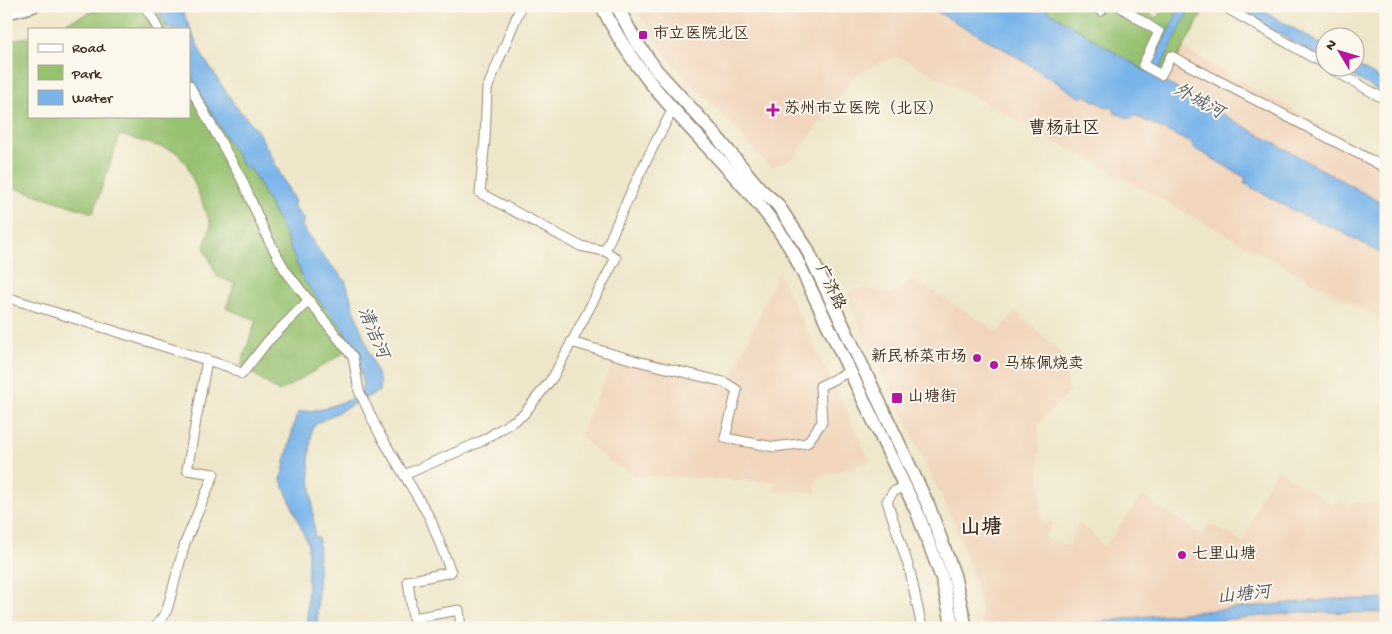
<svg xmlns="http://www.w3.org/2000/svg" width="1392" height="634" viewBox="0 0 1392 634" font-family="'Gochi Hand','LXGW WenKai TC',sans-serif">
	<style>
		.built { fill: #f1d5bc }
		.green { fill: #96c16f; stroke: #687646 }
		.water { fill: #78b4ea; stroke: #5a6f84 }
		.lines { fill: none; stroke-linecap: round; stroke-linejoin: round }
		.minor-casing { stroke: #948874; stroke-width: 11 }
		.secondary-casing { stroke: #948874; stroke-width: 15 }
		.minor { stroke: #fff; stroke-width: 9 }
		.secondary { stroke: #fff; stroke-width: 12 }
		.poi-dot { fill: #b5179e; stroke: #fbf7ec; stroke-width: 2 }
		.labels { text-anchor: middle; dominant-baseline: central; stroke-width: 4; stroke-linejoin: round; paint-order: stroke }
		.poi-label { font-size: 16px; fill: #3b2a1e; stroke: #fbf7ec; text-anchor: start }
		.street-label { font-size: 16px; fill: #3b2a1e; stroke: #fbf7ec }
		.water-label { font-size: 18px; font-style: italic; fill: #505a65; stroke: #fbf7ec }
		.neighbourhood-label { font-size: 18px; fill: #3b2a1e; stroke: #fbf7ec }
		.district-label { font-size: 21px; font-weight: bold; fill: #3b2a1e; stroke: #fbf7ec }
	</style>
	<rect width="100%" height="100%" fill="#fbf7ec"/>
	<filter id="ink" filterUnits="userSpaceOnUse"><feTurbulence type="fractalNoise" baseFrequency=".02" numOctaves="2"/><feDisplacementMap in="SourceGraphic" scale="10" xChannelSelector="R" yChannelSelector="G"/><feConvolveMatrix kernelMatrix="1 2 1 2 8 2 1 2 1" color-interpolation-filters="sRGB"/></filter>
	<filter id="wash" filterUnits="userSpaceOnUse"><feTurbulence type="fractalNoise" baseFrequency=".0096" numOctaves="4" result="noise"/><feDisplacementMap in="SourceGraphic" scale="20" xChannelSelector="R" yChannelSelector="G"/><feGaussianBlur stdDeviation="1.12" result="paint"/><feColorMatrix in="noise" values="0 0 0 0 0 0 0 0 0 0 0 0 0 0 0 0 0 1.4 0 .05"/><feComposite in="paint" operator="in"/></filter>
	<g filter="url(#wash)">
		<rect width="100%" height="100%" fill="#eee6c9"/>
		<g class="built">
			<path d="M636 6H927L1009 52 1081 98 1083 95 1131 119 1133 115 1193 144 1192 147 1246 178 1245 183 1296 212 1338 229 1386 256V323L1370 313 902 58H895L882 62 855 75 794 158 773 167 767 164 669 58 655 39Z"/>
			<path d="M1183 48 1386 163V206L1357 189 1164 83Z"/>
			<path d="M778 272 871 462 816 477V492H775L774 482 633 475 611 463 579 436 614 360 662 362 731 379Z"/>
			<path d="M913 279 998 332 1016 311 1063 355 1069 392 1038 425 1041 524 1053 522 1046 539 1069 546 1078 522 1091 533 1104 547 1142 496 1202 535 1210 524 1244 543 1259 499 1276 469 1330 503H1386V628H982L980 603 969 563 955 525 845 295 858 289H873L890 295Z"/>
		</g>
		<g class="green">
			<path d="M106 6H157L168 29H51Z"/>
			<path d="M1040 6H1135L1157 18 1164 6H1207L1183 48 1164 83Z"/>
			<path d="M29 37V116H189V71L201 96 245 169 250 167 283 230 303 279 342 327 352 348 279 392 241 365 256 320 226 308 235 284 217 276 204 247 211 225 187 165 175 151 120 135 93 213 6 185V41Z"/>
		</g>
		<g class="water">
			<path d="M157 6H180L203 57 234 104 259 133 295 202 293 205 305 222 301 225 323 256 345 280 360 327 380 382 379 391 319 422 314 426 312 430 309 462 315 537 319 538 317 628H307L308 544 281 480 296 416 299 412 323 409 351 399 357 395 362 389 363 380 352 348 342 327 316 297 303 279 283 230 250 167 245 169 201 96 189 71V29H168Z"/>
			<path d="M927 6H1040L1147 72 1181 6H1191L1156 77 1357 189 1386 206V256L1338 230 1296 212 1244 183 1246 178 1192 147 1193 144 1134 115 1131 119 1114 113 1115 110 1109 107 1108 108 1084 95 1081 98 1009 52Z"/>
			<path d="M1231 6H1255L1324 46V60Z"/>
			<path d="M1355 64 1386 82V95L1338 68H1354Z"/>
			<path d="M1335 599H1386V613L1301 612 1214 621 1205 624 1203 628H1189L1181 624 1143 628H1056L1139 617Z"/>
		</g>
	</g>
	<g filter="url(#ink)">
		<g class="lines">
			<g class="minor-casing">
				<g id="minor">
					<path d="M146 6 158 29"/>
					<path d="M521 6 487 89 485 139 480 193 580 246 605 251"/>
					<path d="M1094 6 1101 11 1105 6"/>
					<path d="M1119 6 1159 32 1143 65 1161 75 1171 56 1386 168"/>
					<path d="M1223 6 1324 64"/>
					<path d="M1330 68 1386 100"/>
					<path d="M189 85 242 180 267 237 285 270 353 357 359 391 379 433 430 518 451 572 408 581 413 618 459 610 461 628"/>
					<path d="M6 297 229 367 242 374 267 342 309 300"/>
					<path d="M571 342 637 361 724 382 737 390 725 438 774 447 807 443 822 422 820 386 851 371"/>
					<path d="M404 475 482 441 523 415 553 377 616 258 605 251C625 203 648 155 673 109"/>
					<path d="M906 486 893 492 887 501 910 571 922 628"/>
					<path d="M155 628 167 610 185 543 214 474 187 470 207 360"/>
				</g>
			</g>
			<g class="secondary-casing">
				<g id="secondary">
					<path d="M602 6C647 105 740 163 794 254L917 512 942 578 953 628"/>
					<path d="M617 6 635 40 657 71 712 131 761 190 777 204 806 247 929 507 954 575 966 628"/>
					<path d="M6 13 33 6"/>
				</g>
			</g>
			<use href="#minor" class="minor"/>
			<use href="#secondary" class="secondary"/>
		</g>
	</g>
	<g class="poi-dot">
		<rect x="638" y="30" width="10" height="10" rx="2.5"/>
		<path d="M770.5 102.5h5v5h5v5h-5v5h-5v-5h-5v-5h5z"/>
		<circle cx="977" cy="358" r="5"/>
		<circle cx="994" cy="365" r="5"/>
		<rect x="891" y="392" width="12" height="12" rx="2.5"/>
		<circle cx="1182" cy="555" r="5"/>
	</g>
	<g class="labels">
		<g class="poi-label">
			<text x="653" y="35">市立医院北区</text>
			<text x="784" y="110">苏州市立医院（北区）</text>
			<text x="967" y="358" text-anchor="end">新民桥菜市场</text>
			<text x="1004" y="365">马栋佩烧卖</text>
			<text x="908" y="398">山塘街</text>
			<text x="1192" y="555">七里山塘</text>
		</g>
		<g class="street-label">
			<text transform="translate(829 288) rotate(64)">广济路</text>
		</g>
		<g class="water-label">
			<text transform="translate(1198 102) rotate(29)">外城河</text>
			<text transform="translate(372 333) rotate(67)">清洁河</text>
			<text transform="translate(1244 596) rotate(-6)">山塘河</text>
		</g>
		<g class="neighbourhood-label">
			<text x="1064" y="129">曹杨社区</text>
		</g>
		<g class="district-label">
			<text x="981" y="529">山塘</text>
		</g>
	</g>
	<rect width="1392" height="634" fill="none" stroke="#fbf7ec" stroke-width="25"/>
	<rect x="28" y="28" width="162" height="90" fill="#fbf7ec" stroke="#aea59a"/>
	<rect x="38" y="44" width="25" height="8" fill="#ffffff" stroke="#aea59a"/>
	<text x="72" y="52" font-size="15" fill="#3b2a1e">Road</text>
	<rect x="38" y="65" width="25" height="15" fill="#96c16f" stroke="#aea59a"/>
	<text x="72" y="78" font-size="15" fill="#3b2a1e">Park</text>
	<rect x="38" y="90" width="25" height="15" fill="#78b4ea" stroke="#aea59a"/>
	<text x="72" y="102" font-size="15" fill="#3b2a1e">Water</text>
	<g transform="translate(1340 52) rotate(308)"><circle r="24" fill="#fbf7ec" stroke="#aea59a"/>
	<path d="M0-4L9 19L0 12L-9 19Z" fill="#b5179e"/>
	<text y="-8" font-size="14" font-weight="bold" text-anchor="middle" fill="#3b2a1e">N</text>
	</g>
</svg>
